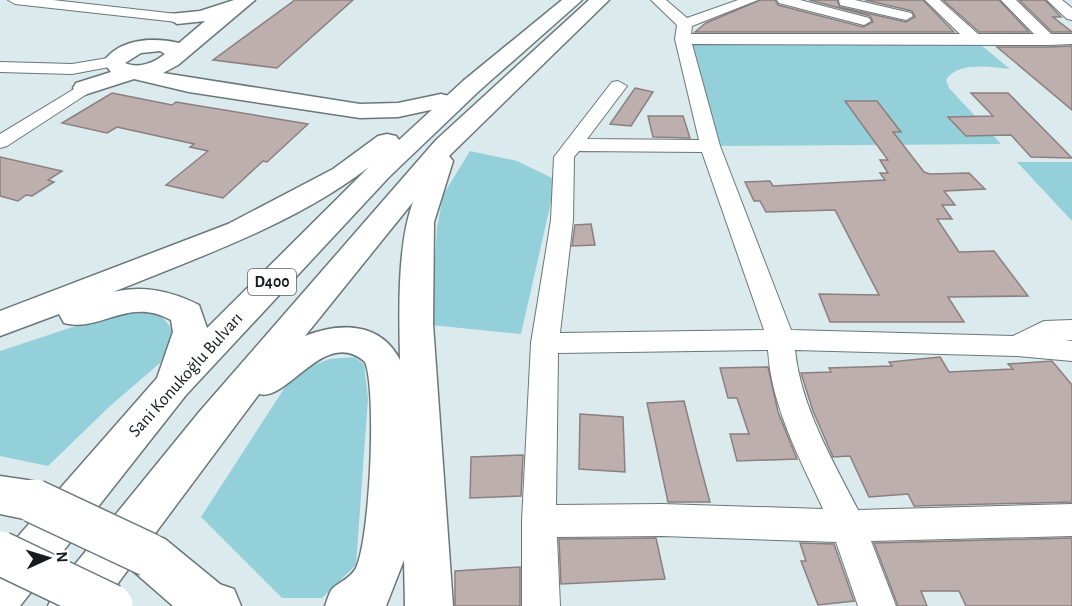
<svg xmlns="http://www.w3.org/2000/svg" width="1072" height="606" viewBox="0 0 1072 606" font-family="'Alegreya Sans',sans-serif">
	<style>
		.green { fill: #94d0da; fill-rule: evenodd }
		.building { fill: #bdafae; stroke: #8c7f7f; stroke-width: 1.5 }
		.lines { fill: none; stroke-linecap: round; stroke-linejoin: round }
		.street-casing { stroke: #6a7779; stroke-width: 2 }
		.secondary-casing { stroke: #6a7779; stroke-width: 3 }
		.highway-casing { stroke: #6a7779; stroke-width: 3 }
		.street { fill: #fff; fill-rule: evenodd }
		.secondary { fill: #fff; fill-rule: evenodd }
		.highway { fill: #fff; fill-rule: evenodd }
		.secondary-bridge-casing { stroke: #6a7779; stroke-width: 46; stroke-linecap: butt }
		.secondary-bridge { stroke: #fff; stroke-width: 43 }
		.labels { text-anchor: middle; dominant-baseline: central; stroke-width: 5; stroke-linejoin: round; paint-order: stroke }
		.shield { fill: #fff; stroke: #5c5f60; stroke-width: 1.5 }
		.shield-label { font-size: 16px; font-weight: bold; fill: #161b1c }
		.street-label { font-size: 18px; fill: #161b1c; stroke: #fff }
	</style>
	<rect width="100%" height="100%" fill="#dbeaed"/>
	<g class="green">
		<path d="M683 39 975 40 1010 69C990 67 958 61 946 80L949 88 1001 144 710 146ZM877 101 899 129 866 130 846 102Z"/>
		<path d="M470 151 517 161 556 180 521 334 431 325 437 228 443 195Z"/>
		<path d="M1017 162H1072V221Z"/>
		<path d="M127 309C154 310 160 310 175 334L160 363 110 406 48 466 0 456V351Z"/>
		<path d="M354 357 364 364 368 398 356 565 322 598H282L201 517 289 381 312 366 329 359Z"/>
	</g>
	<g class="building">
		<path d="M295 0H353L277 68 213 60Z"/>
		<path d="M760 0H775L778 5 863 27 873 22 870 16 809 0H837L840 7 906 22 915 17 912 11 865 0H923L954 32H695L706 23Z"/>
		<path d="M943 0H999L1029 32H979Z"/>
		<path d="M1019 0H1045L1061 17H1053L1072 32H1052Z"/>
		<path d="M1072 46V110L997 47H1048Z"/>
		<path d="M635 88 653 92 631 126 610 124Z"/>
		<path d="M112 93 172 105 176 102 308 124 267 162 263 161 223 198 166 185 208 151 190 147 194 144 117 127 107 133 62 123Z"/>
		<path d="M971 93H1008L1072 158 1031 157 1011 135 966 136 948 117 993 116Z"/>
		<path d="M845 101H877L901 132H893L924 172 930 174 969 173 985 189 944 191 955 205H942L952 219H937L959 252 994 251 1028 296 948 297 964 322H830L819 294 879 295 835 210 766 212 760 201H754L745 182 770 181 773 186 885 180 880 173H888L880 160H888Z"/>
		<path d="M648 116H683L690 138 653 137Z"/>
		<path d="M0 157 62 171 48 180 54 182 32 196 26 195 18 201 0 196Z"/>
		<path d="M591 224 595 245 572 246 575 225Z"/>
		<path d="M940 357 949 372 1013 369 1008 364 1052 361 1072 385V502L914 506 908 494 869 497 850 456 833 457 813 411 801 373 831 372 829 368 892 366 889 362Z"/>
		<path d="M768 367 778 412 797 459 737 461 730 434H749L737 398H728L720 368Z"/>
		<path d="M684 401 697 453 710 502H668L647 403Z"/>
		<path d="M580 414 623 417 625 472 579 469Z"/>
		<path d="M523 455 521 496 470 498 471 457Z"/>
		<path d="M656 538 665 579 561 584 559 539Z"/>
		<path d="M1072 538V606H966L959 591H921L927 606H898L874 543Z"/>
		<path d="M800 543 834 544 854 601 818 605 801 561H806Z"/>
		<path d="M520 567V606H455V571Z"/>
	</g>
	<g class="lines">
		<g class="street-casing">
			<g id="street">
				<path d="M8 0H53L177 14 184 18 177 22 15 4Z"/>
				<path d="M651 0H666L687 18 738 0H758L692 26 691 34H960L925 0H940L978 34H1034L1001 0H1016L1051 34H1072V44L1048 45 692 44 720 146 791 330 1013 336 1044 321 1072 320V340H1065L1072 341V361L1017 356 795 350C801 407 832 459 858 510L1072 504V536L871 541 896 606H858L836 542 662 536 557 537 560 606H522V521L531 343 551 220 554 157 612 82 618 81 627 86 587 139 699 140 675 39 677 25ZM579 151 702 152 764 330 560 333 573 220 574 157ZM768 350C771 406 800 459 823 509L662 504 556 505 558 353Z"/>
				<path d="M777 0H800L869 18 871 21 864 25 779 3Z"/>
				<path d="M839 0H855L911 13 913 16 906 20 840 5Z"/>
				<path d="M1047 0H1062L1072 8V20L1067 19Z"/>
				<path d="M114 57 122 62 120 65 72 74 0 72V62L72 64Z"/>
				<path d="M84 83 90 84 93 88 90 92 7 146 0 148V134Z"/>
			</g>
		</g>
		<g class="secondary-casing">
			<g id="secondary">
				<path d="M234 0H255L178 65 163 73 360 104 398 103 441 94 449 96 452 101 449 106 398 117 360 118 189 92 134 79 84 95 76 93 73 88 76 83 111 72 103 62C120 38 153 37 179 43L205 21 177 24 168 18 170 14 200 11ZM160 51 165 54C154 63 138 69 125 63L141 53Z"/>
				<path d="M0 476 34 481 49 487 55 501 49 515 34 521 0 514Z"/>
				<path d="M149 533 165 539 226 589 233 606H173L133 571 126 555 133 539Z"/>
			</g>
		</g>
		<g class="highway-casing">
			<g id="highway">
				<path d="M562 0H582L479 91 389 177 186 395 20 606H0V557L157 378 173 332 171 320C128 296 100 333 64 323L59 314 0 336V311L228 224 333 169 378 136 387 134 396 136 399 140 463 81ZM369 167 207 328 199 305C171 291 144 285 113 292 199 257 295 224 369 167Z"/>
				<path d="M589 0H609L449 156 453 161 434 222 433 324 453 606H405L404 560 386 606H325C327 601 329 593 332 589 340 581 350 579 356 568 370 539 377 390 365 362 325 326 287 403 259 394L101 606H48L55 589 200 411 436 140ZM413 202C397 245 399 313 400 360 381 322 340 322 305 336Z"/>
				<path d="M207 580 234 589 241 606H184L190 587Z"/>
			</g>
		</g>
		<use href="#street" class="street"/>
		<use href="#secondary" class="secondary"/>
		<use href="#highway" class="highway"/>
		<g class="secondary-bridge-casing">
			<g id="secondary-bridge">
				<path d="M34 501 149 555"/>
				<path d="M0 553 111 606"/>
			</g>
		</g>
		<use href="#secondary-bridge" class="secondary-bridge"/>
	</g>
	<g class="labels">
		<rect class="shield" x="248" y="269" width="48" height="26" rx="4.5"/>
		<g class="shield-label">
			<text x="272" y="282">D400</text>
		</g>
		<g class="street-label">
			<text transform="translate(186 375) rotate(-48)">Sani Konukoğlu Bulvarı</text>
		</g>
	</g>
	<g transform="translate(48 558) rotate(86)" stroke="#ffffff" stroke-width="4.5" paint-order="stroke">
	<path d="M0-4.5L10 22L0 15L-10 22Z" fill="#161b1c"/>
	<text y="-9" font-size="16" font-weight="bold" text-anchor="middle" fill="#161b1c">N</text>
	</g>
</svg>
